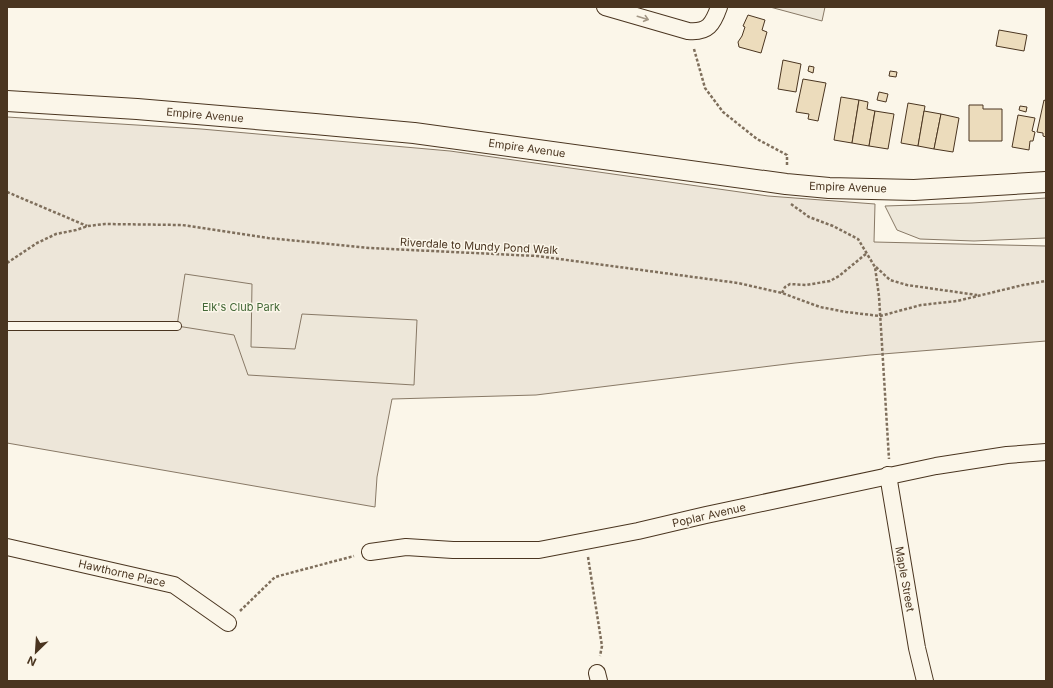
<svg xmlns="http://www.w3.org/2000/svg" width="1053" height="688" viewBox="0 0 1053 688" font-family="Inter,sans-serif">
	<style>
		.green { fill: #ede6d9; stroke: #887966 }
		.parking { fill: #ede7d9; stroke: #887966 }
		.building { fill: #ecdcbc; stroke: #4a3520 }
		.lines { fill: none; stroke-linecap: round; stroke-linejoin: round }
		.service-casing { stroke: #4a3520; stroke-width: 10 }
		.minor-casing { stroke: #4a3520; stroke-width: 18 }
		.tertiary-casing { stroke: #4a3520; stroke-width: 22 }
		.path { stroke: #7f6f5c; stroke-width: 2.5; stroke-dasharray: 3 2; stroke-linecap: butt }
		.service { stroke: #fbf6e9; stroke-width: 8 }
		.minor { stroke: #fbf6e9; stroke-width: 16 }
		.tertiary { stroke: #fbf6e9; stroke-width: 20 }
		.oneway { stroke: #a29684 }
		.labels { text-anchor: middle; dominant-baseline: central; stroke-width: 3; stroke-linejoin: round; paint-order: stroke }
		.street-label { font-size: 11px; fill: #4a3520; stroke: #fbf6e9 }
		.park-label { font-size: 11px; fill: #436837; stroke: #fbf6e9 }
	</style>
	<rect width="100%" height="100%" fill="#fbf6e9"/>
	<path class="green" d="M7 117 201 129 450 151 768 196 875 204 874 242 1046 246V341L870 355 795 363 536 395 392 399 377 477 375 507 7 443Z"/>
	<g class="parking">
		<path d="M770 7H825L822 21Z"/>
		<path d="M1046 198V238L974 241 920 239 897 230 885 206 972 203Z"/>
		<path d="M185 274 252 284 251 347 295 349 302 314 417 320 414 385 248 375 234 335 177 326Z"/>
	</g>
	<g class="building">
		<path d="M748 15 765 20 762 30 767 32 761 53 739 47 738 42 742 36 745 27 743 26Z"/>
		<path d="M999 30 1027 35 1024 51 996 46Z"/>
		<path d="M783 60 801 64 796 92 778 89Z"/>
		<path d="M809 66 814 67 813 73 808 71Z"/>
		<path d="M890 71 897 72 896 77 889 76Z"/>
		<path d="M803 79 826 83 818 121 808 119 809 114 796 112Z"/>
		<path d="M879 92 888 94 886 102 877 100Z"/>
		<path d="M841 97 859 100 852 143 834 140Z"/>
		<path d="M859 100 868 102 867 109 875 111 869 146 852 143Z"/>
		<path d="M1044 100 1046 101V137L1043 136V133L1037 132Z"/>
		<path d="M908 103 925 106 918 146 901 143Z"/>
		<path d="M969 105H983V109H1002V141H969Z"/>
		<path d="M1020 106 1027 107 1026 112 1019 110Z"/>
		<path d="M875 111 894 114 888 149 869 146Z"/>
		<path d="M924 111 941 114 934 149 918 146Z"/>
		<path d="M941 114 959 118 953 152 934 149Z"/>
		<path d="M1018 115 1035 118 1032 131 1035 132 1033 141H1030L1029 150 1012 147Z"/>
	</g>
	<g class="lines">
		<g class="service-casing">
			<path id="service" d="M7 326H177"/>
		</g>
		<g class="minor-casing">
			<g id="minor">
				<path d="M605 7 688 31C708 33 713 24 719 7"/>
				<path d="M888 475 917 648 925 681"/>
				<path d="M7 547 174 585 228 623"/>
				<path d="M370 552 406 547 453 550H539L638 531 706 515 936 466 1007 455 1046 452"/>
				<path d="M597 673 599 681"/>
			</g>
		</g>
		<g class="tertiary-casing">
			<path id="tertiary" d="M7 101 137 109 315 124 414 133 786 184 829 188 914 190 1046 182"/>
		</g>
		<g class="path">
			<path d="M694 49 705 88 723 112 757 139 787 155V165"/>
			<path d="M7 192 87 226"/>
			<path d="M791 204 809 217 833 226 858 239 875 267 879 296 889 459"/>
			<path d="M7 263 37 243 56 234 76 230 88 226 105 224 182 225 268 238 369 248 537 256 738 283 782 293 820 307 846 312 880 316 921 305 957 301 1023 285 1046 281"/>
			<path d="M876 267 890 280 907 285 977 295"/>
			<path d="M782 293 785 287 790 284 806 285 830 281 839 276 867 253"/>
			<path d="M588 557 602 646 600 656"/>
			<path d="M240 611 275 577 354 556"/>
		</g>
		<use href="#service" class="service"/>
		<use href="#minor" class="minor"/>
		<use href="#tertiary" class="tertiary"/>
	</g>
	<defs><path id="oneway-shaft" d="M-6 0H5M1.5-3L5.5 0L1.5 3" fill="none" stroke-width="1.6" stroke-linecap="round" stroke-linejoin="round"/></defs>
	<use class="oneway" href="#oneway-shaft" transform="translate(643 18) rotate(17)"/>
	<g class="labels">
		<g class="street-label">
			<text transform="translate(205 115) rotate(5)">Empire Avenue</text>
			<text transform="translate(527 148) rotate(8)">Empire Avenue</text>
			<text transform="translate(848 187) rotate(2)">Empire Avenue</text>
			<text transform="translate(479 246) rotate(3)">Riverdale to Mundy Pond Walk</text>
			<text transform="translate(709 515) rotate(-13)">Poplar Avenue</text>
			<text transform="translate(122 573) rotate(13)">Hawthorne Place</text>
			<text transform="translate(905 579) rotate(80)">Maple Street</text>
		</g>
		<g class="park-label">
			<text x="241" y="307">Elk's Club Park</text>
		</g>
	</g>
	<rect width="1053" height="688" fill="none" stroke="#4a3520" stroke-width="16"/>
	<g transform="translate(36 652) rotate(205)" stroke="#fbf6e9" stroke-width="3" paint-order="stroke">
	<path d="M0-3L7 15L0 10L-7 15Z" fill="#4a3520"/>
	<text y="-6" font-size="11" font-weight="bold" text-anchor="middle" fill="#4a3520">N</text>
	</g>
</svg>
